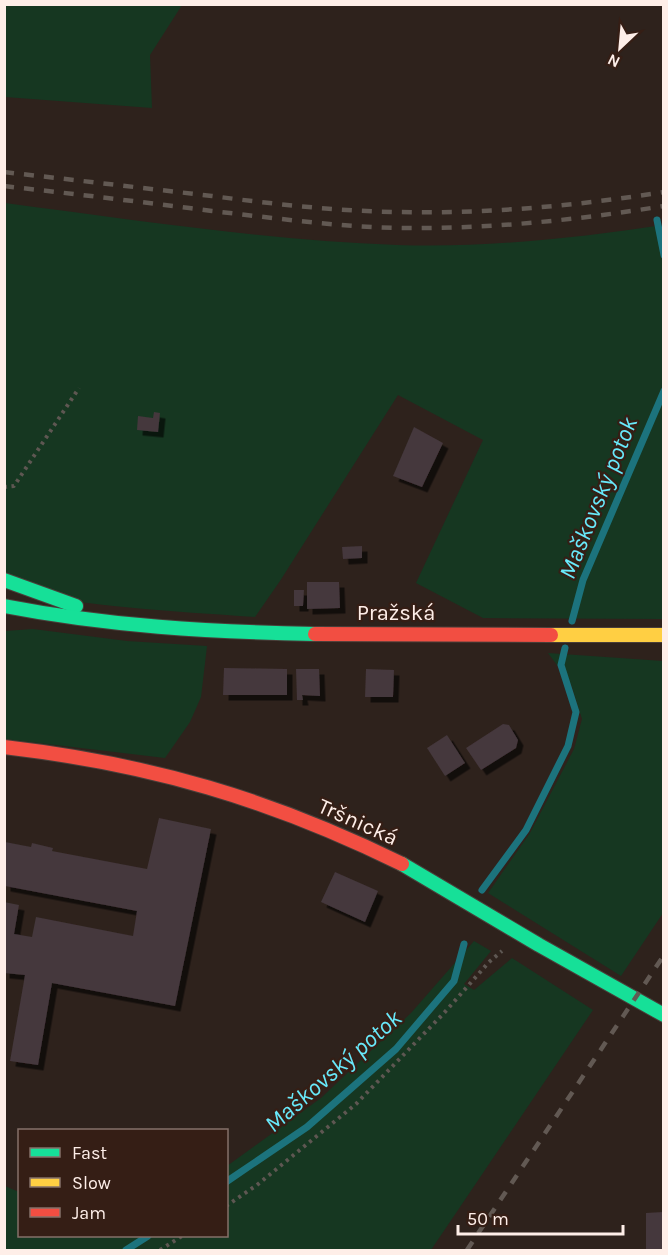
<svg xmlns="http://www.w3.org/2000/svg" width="668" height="1255" viewBox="0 0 668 1255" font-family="Karla,sans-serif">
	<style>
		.green { fill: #163721 }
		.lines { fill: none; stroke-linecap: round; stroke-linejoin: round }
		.stream { stroke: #1c737d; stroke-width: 7 }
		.building { fill: #44373c; filter: url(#shadow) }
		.fast-casing { stroke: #493f3a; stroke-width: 16 }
		.slow-casing { stroke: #493f3a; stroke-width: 16 }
		.jam-casing { stroke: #493f3a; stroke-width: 16 }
		.path { stroke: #5e5752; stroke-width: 4; stroke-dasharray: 3 4.5; stroke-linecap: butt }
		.fast { stroke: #16e098; stroke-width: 14 }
		.slow { stroke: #ffcf43; stroke-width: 14 }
		.jam { stroke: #f24e42; stroke-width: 14 }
		.rail { stroke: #625953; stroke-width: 4.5; stroke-dasharray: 10 10; stroke-linecap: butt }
		.labels { text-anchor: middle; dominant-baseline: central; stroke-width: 4.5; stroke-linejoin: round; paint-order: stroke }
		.street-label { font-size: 22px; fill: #feeee8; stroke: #351e15 }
		.water-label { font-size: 24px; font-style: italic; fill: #68e9fa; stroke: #351e15 }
	</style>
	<defs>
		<filter id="shadow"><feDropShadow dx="5.5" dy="5.5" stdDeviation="0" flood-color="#0009"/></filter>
	</defs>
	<rect width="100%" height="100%" fill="#2e221c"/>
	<g class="green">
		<path d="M5 4 182 5 150 55 152 108 5 97Z"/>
		<path d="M5 203C135 220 266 240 397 245 486 248 576 238 663 225V619L483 618 416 583 483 440 398 395 280 581 255 617C171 611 87 607 5 589Z"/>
		<path d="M33 629 127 641 207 646 201 697 190 722 165 758 5 739V631Z"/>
		<path d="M548 653 663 661V913L621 976 488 893 530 833 574 749 582 719 571 684Z"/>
		<path d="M474 941 491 951 464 984 474 990 512 958 593 1010 431 1250H5V1186L19 1192 20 1236H226L227 1166 321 1098 411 1013Z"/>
	</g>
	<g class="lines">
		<g class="stream">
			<path d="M657 220 664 255"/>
			<path d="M572 621 583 580 664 391"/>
			<path d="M482 890 526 830 568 746 576 712 561 665 565 648"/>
			<path d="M226 1182 307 1127 396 1049 454 981 464 944"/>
			<path d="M126 1250 148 1236"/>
		</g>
	</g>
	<g class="building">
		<path d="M154 412 160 413 158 432 137 430 138 416 153 418Z"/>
		<path d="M414 427 443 443 422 487 393 476Z"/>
		<path d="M362 546V558L343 559 342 547Z"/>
		<path d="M307 582H339L340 608 307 609Z"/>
		<path d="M294 590H304L303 606H294Z"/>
		<path d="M224 668 287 669V695H223Z"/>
		<path d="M296 669H319L320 696 302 695 303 700H297Z"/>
		<path d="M366 669 394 670 393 697H365Z"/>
		<path d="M503 724 509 725 518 740 516 748 481 770 466 748Z"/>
		<path d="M447 735 465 763 445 776 427 748Z"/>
		<path d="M159 818 211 829 175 1006 52 983 38 1065 10 1061 25 975 4 973V902L19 905 14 934 32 937 36 917 133 936 137 911 5 886V842L31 847 32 843 53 848 52 851 147 869Z"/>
		<path d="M335 872 378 891 365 922 321 902Z"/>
		<path d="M663 1212V1250H646V1213Z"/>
	</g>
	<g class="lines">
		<g class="fast-casing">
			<g id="fast">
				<path d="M4 580 76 606"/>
				<path d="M4 606C107 626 210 632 315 634"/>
				<path d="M402 864 539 945 664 1015"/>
			</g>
		</g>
		<g class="slow-casing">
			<path id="slow" d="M551 635H664"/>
		</g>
		<g class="jam-casing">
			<g id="jam">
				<path d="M315 634 551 635"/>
				<path d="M4 747C150 764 270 799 402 864"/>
			</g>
		</g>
		<g class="path">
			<path d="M4 487 14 486 79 388"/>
			<path d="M226 1206 257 1185 356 1104 444 1013 489 962 502 951"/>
			<path d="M160 1250 182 1236"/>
		</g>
		<use href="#fast" class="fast"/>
		<use href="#slow" class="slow"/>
		<use href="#jam" class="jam"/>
		<g class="rail">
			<path d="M4 172C74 180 143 188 212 196 273 204 335 211 397 212 486 214 575 206 664 192"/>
			<path d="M4 186C74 194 143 202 212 211 275 218 338 227 402 228 490 229 577 220 664 206"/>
			<path d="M467 1250 664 955"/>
		</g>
	</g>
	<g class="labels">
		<g class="street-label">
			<text x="396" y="613">Pražská</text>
			<text transform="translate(358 822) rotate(24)">Tršnická</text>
		</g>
		<g class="water-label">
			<text transform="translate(598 498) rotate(-68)">Maškovský potok</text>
			<text transform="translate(333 1071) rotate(-41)">Maškovský potok</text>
		</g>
	</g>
	<rect width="668" height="1255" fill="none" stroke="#feeee8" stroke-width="12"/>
	<rect x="18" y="1129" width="210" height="108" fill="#351e15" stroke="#857169" stroke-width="1.5"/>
	<rect x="30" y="1148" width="30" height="9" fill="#16e098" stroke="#857169" stroke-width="1.5"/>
	<text x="72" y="1159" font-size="18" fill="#feeee8">Fast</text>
	<rect x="30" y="1178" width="30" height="9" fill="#ffcf43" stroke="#857169" stroke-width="1.5"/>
	<text x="72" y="1189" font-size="18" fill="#feeee8">Slow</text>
	<rect x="30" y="1208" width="30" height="9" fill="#f24e42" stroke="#857169" stroke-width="1.5"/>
	<text x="72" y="1219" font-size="18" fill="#feeee8">Jam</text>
	<g transform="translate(620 48) rotate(206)" stroke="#351e15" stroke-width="4.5" paint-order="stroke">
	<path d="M0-4.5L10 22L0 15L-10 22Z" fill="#feeee8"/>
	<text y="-9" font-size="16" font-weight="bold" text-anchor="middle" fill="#feeee8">N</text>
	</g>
	<path d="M458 1225v9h165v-9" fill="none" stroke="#feeee8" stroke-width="3"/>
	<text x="467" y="1225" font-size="18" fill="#feeee8" stroke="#351e15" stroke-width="4.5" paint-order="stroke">50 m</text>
</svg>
